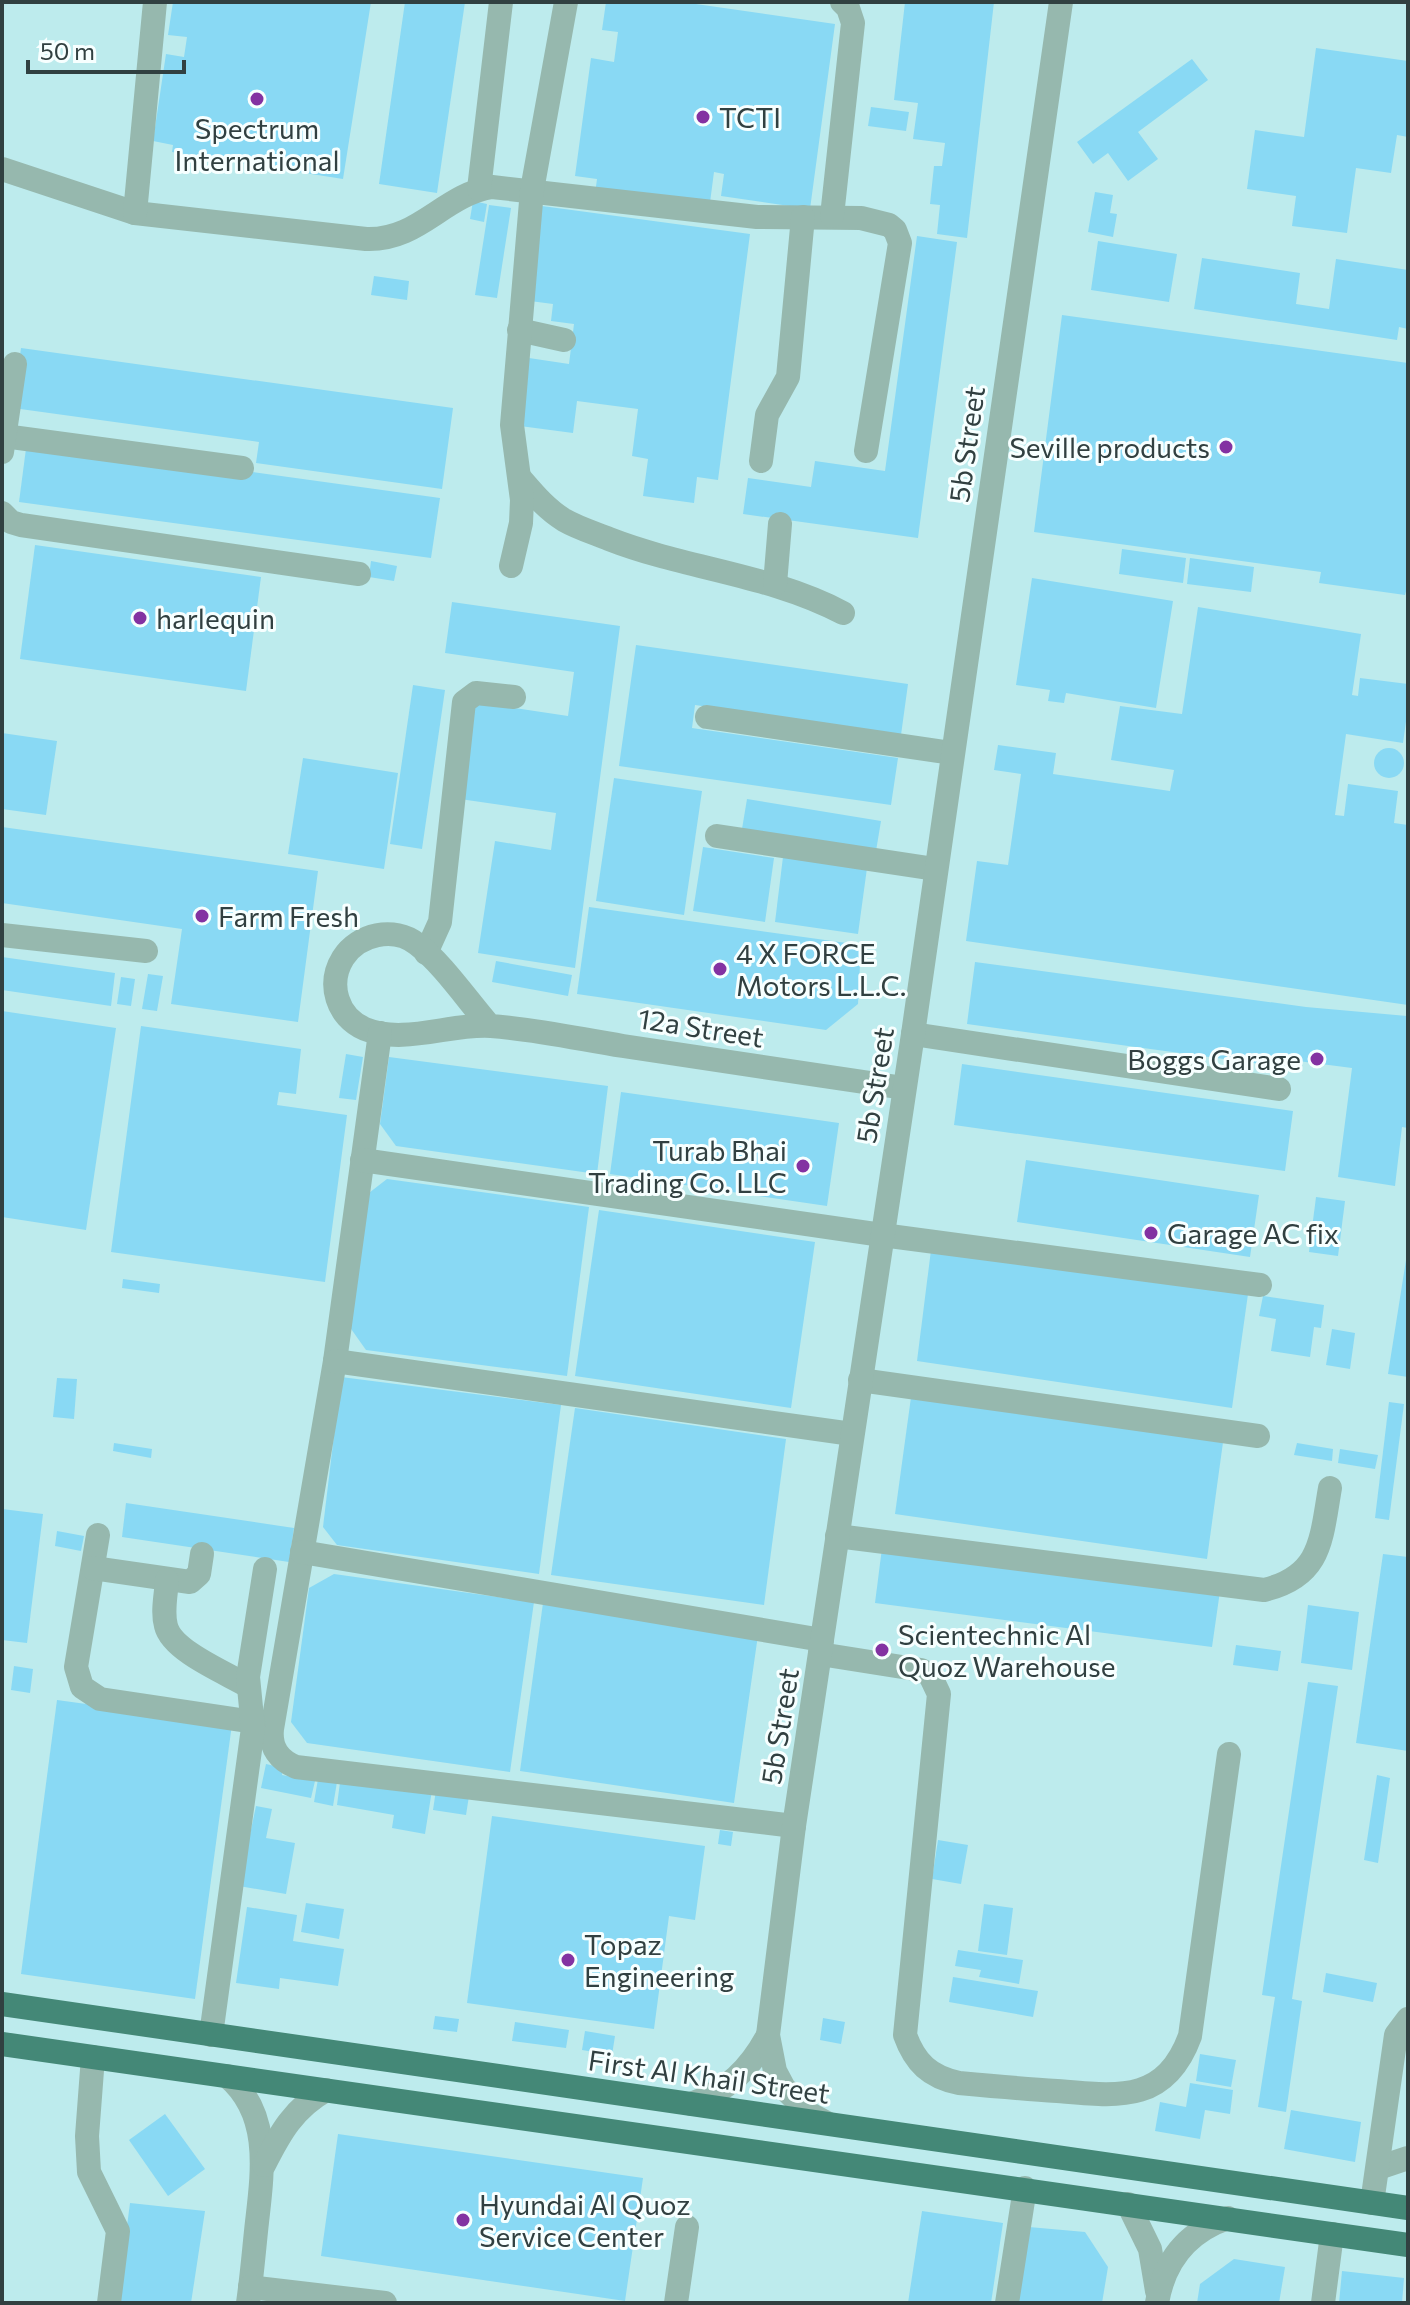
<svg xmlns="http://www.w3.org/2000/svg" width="1410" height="2305" viewBox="0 0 1410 2305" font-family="Commissioner,sans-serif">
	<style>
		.built { fill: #bdebed }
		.building { fill: #89d9f4 }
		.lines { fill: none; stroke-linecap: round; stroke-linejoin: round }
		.minor { stroke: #96b8ae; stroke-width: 24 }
		.major { stroke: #487; stroke-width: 24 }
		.poi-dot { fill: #8332a2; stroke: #f7ffff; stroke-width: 3 }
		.labels { text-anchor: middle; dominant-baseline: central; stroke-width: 6; stroke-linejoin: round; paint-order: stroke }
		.poi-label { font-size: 28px; fill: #314041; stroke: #f7ffff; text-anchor: start }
		.street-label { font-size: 28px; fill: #314041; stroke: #f7ffff }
	</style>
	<rect width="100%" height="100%" fill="#d3f8f9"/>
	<rect class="built" x="2" y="2" width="1406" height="2301"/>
	<g class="building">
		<path d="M173 2H371L343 179 172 152 173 145 153 141 166 54 184 57 187 37 168 35Z"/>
		<path d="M405 2H465L437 193 379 184Z"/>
		<path d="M606 2H682L835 24 810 209 721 196 724 174 714 172 709 210 595 194 597 179 575 176 591 58 614 62 618 32 602 30Z"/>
		<path d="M905 2H994L967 238 937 234 940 205 930 204 934 166H942L945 143 913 139 918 103 894 100Z"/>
		<path d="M1316 48 1408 61V137L1397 135 1391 173 1356 168 1347 233 1292 226 1296 196 1247 189 1255 130 1304 137Z"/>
		<path d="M1192 59 1208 80 1138 132 1158 159 1128 181 1108 153 1093 164 1077 142Z"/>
		<path d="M871 107 909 112 906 131 868 126Z"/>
		<path d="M1095 192 1113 195 1110 213 1117 214 1113 237 1088 232Z"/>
		<path d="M473 201 487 204 484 222 470 219Z"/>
		<path d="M489 205 511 208 497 298 475 295Z"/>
		<path d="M542 206 750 234 718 480 697 477 694 503 643 496 648 459 632 456 638 409 577 401 573 433 520 426 529 358 569 364 574 324 551 321 553 304 530 301Z"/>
		<path d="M917 236 957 242 918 538 743 514 748 478 811 487 815 461 885 471Z"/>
		<path d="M1098 241 1177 254 1169 302 1091 290Z"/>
		<path d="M1202 258 1300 273 1296 304 1329 309 1336 259 1408 270V329L1399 327 1397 340 1194 309Z"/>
		<path d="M374 276 409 281 407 300 371 295Z"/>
		<path d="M1062 315 1408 363V584L1405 595 1319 583 1321 572 1034 532Z"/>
		<path d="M21 348 453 408 442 489 256 463 259 442 13 408Z"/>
		<path d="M27 441 440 498 431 558 19 502Z"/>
		<path d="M35 545 261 577 246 691 20 659Z"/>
		<path d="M1122 549 1186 558 1183 583 1119 574Z"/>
		<path d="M1190 558 1254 567 1251 592 1187 584Z"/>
		<path d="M371 561 397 566 394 581 369 577Z"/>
		<path d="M1032 578 1173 601 1156 708 1066 693 1064 703 1048 701 1050 690 1016 685Z"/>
		<path d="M452 602 620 626 575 968 478 953 495 841 551 850 556 813 460 799 474 702 568 716 574 672 445 653Z"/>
		<path d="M1198 607 1361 634 1352 695 1358 696 1360 678 1408 684V707L1403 743 1346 734 1335 815 1344 816 1348 784 1398 791 1394 823 1408 825V1005L966 941 977 861 1008 865 1021 774 994 770 998 745 1056 753 1053 774 1170 791 1174 770 1111 760 1120 706 1182 714Z"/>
		<path d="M636 645 908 684 901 735 695 705 692 728 898 758 891 805 619 766Z"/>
		<path d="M413 685 445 690 422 849 390 844Z"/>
		<path d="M2 733 57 741 46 815 2 809Z"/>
		<circle cx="1389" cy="763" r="15"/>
		<path d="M303 758 398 773 384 869 288 854Z"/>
		<path d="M614 778 702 791 684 915 596 901Z"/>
		<path d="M747 799 881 821 875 857 741 835Z"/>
		<path d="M2 827 318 871 298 1022 171 1004 182 929 2 903Z"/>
		<path d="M703 847 774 858 765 922 693 911Z"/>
		<path d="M783 857 867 868 858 934 775 922Z"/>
		<path d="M589 907 861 945 858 1004 826 1030 577 994Z"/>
		<path d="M2 957 115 973 111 1006 2 990Z"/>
		<path d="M496 961 572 975 568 996 492 982Z"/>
		<path d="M975 962 1306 1007 1407 1016 1408 1128 1402 1127 1395 1186 1338 1177 1352 1068 1298 1061 1297 1069 967 1024Z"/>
		<path d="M148 974 163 976 157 1011 142 1009Z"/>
		<path d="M121 977 135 979 131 1006 117 1004Z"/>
		<path d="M2 1011 116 1028 86 1230 2 1217Z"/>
		<path d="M141 1026 301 1049 296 1094 279 1092 277 1105 347 1115 325 1282 111 1252Z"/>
		<path d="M346 1054 363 1057 356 1100 339 1098Z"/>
		<path d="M389 1057 608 1086 597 1174 396 1146 380 1124Z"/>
		<path d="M962 1064 1293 1111 1285 1171 954 1125Z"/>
		<path d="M621 1092 839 1123 827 1206 610 1174Z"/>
		<path d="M1026 1160 1259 1195 1250 1257 1017 1222Z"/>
		<path d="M387 1179 589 1207 567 1376 366 1350 349 1326 365 1196Z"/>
		<path d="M1316 1197 1345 1201 1338 1256 1309 1252Z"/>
		<path d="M599 1210 815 1242 791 1408 575 1376Z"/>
		<path d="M931 1250 1248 1294 1232 1408 917 1361Z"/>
		<path d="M1406 1260H1408V1377L1388 1374Z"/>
		<path d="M123 1279 160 1284 159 1293 122 1288Z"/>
		<path d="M1263 1296 1324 1305 1321 1328 1314 1327 1310 1357 1271 1351 1276 1319 1259 1316Z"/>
		<path d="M1332 1329 1355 1333 1350 1369 1326 1365Z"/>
		<path d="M341 1377 561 1405 539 1574 337 1545 323 1527Z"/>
		<path d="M57 1378 77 1379 74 1419 53 1417Z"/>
		<path d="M912 1390 1224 1435 1207 1559 895 1514Z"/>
		<path d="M1389 1402 1404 1404 1389 1520 1375 1518Z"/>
		<path d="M575 1408 786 1439 764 1605 551 1575Z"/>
		<path d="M114 1443 152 1449 151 1458 113 1451Z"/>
		<path d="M1297 1443 1333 1449 1332 1461 1294 1455Z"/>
		<path d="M1340 1449 1378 1455 1375 1469 1338 1463Z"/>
		<path d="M126 1503 294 1528 289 1562 122 1537Z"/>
		<path d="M2 1509 43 1514 27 1643 2 1640Z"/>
		<path d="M57 1531 84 1536 81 1551 55 1546Z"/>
		<path d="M882 1548 1220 1591 1212 1647 875 1603Z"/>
		<path d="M1383 1554 1408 1557V1751L1356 1743Z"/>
		<path d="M334 1574 534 1602 510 1772 307 1743 291 1722 309 1588Z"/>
		<path d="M543 1603 758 1635 734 1803 520 1771Z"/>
		<path d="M1308 1605 1359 1612 1352 1670 1301 1663Z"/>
		<path d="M1236 1645 1281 1651 1278 1671 1233 1665Z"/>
		<path d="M14 1666 33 1669 30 1693 11 1690Z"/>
		<path d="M1308 1682 1338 1686 1292 1999 1302 2001 1286 2112 1258 2107 1275 1997 1262 1995Z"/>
		<path d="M57 1700 232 1724 195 1999 21 1974Z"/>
		<path d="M266 1764 283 1768 282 1775 315 1781 311 1798 261 1788Z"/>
		<path d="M341 1775 432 1790 425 1834 392 1828 394 1815 337 1805Z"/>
		<path d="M1377 1775 1390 1778 1378 1863 1364 1860Z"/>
		<path d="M318 1779 337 1782 333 1806 314 1802Z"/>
		<path d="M436 1790 469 1796 466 1815 433 1810Z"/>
		<path d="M256 1806 272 1809 266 1838 295 1843 286 1894 239 1886Z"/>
		<path d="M492 1816 705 1846 695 1920 669 1916 654 2029 467 2003Z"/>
		<path d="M720 1830 733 1832 731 1846 718 1844Z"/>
		<path d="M938 1840 968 1845 961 1884 932 1879Z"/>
		<path d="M306 1903 344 1909 339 1939 301 1932Z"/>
		<path d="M984 1904 1013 1908 1007 1955 978 1951Z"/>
		<path d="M247 1907 297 1915 293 1941 344 1949 338 1986 280 1978 279 1989 236 1983Z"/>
		<path d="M958 1950 1023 1960 1019 1984 979 1977 981 1970 955 1966Z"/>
		<path d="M1326 1973 1377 1983 1373 2002 1323 1992Z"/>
		<path d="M953 1977 1038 1991 1033 2017 949 2002Z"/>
		<path d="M435 2016 459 2019 457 2032 433 2029Z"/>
		<path d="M823 2018 845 2022 841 2044 820 2040Z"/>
		<path d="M515 2022 569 2030 566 2048 512 2041Z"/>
		<path d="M585 2031 615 2036 612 2055 582 2050Z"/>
		<path d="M1200 2054 1236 2060 1231 2087 1196 2081Z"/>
		<path d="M1190 2083 1233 2090 1230 2114 1205 2110 1200 2139 1155 2131 1160 2102 1186 2107Z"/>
		<path d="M1291 2110 1361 2122 1355 2162 1284 2149Z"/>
		<path d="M165 2114 205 2169 168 2196 129 2140Z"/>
		<path d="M338 2134 643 2178 625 2301 321 2256Z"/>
		<path d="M130 2203 205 2211 191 2303H117Z"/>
		<path d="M922 2211 1003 2223 991 2303H908Z"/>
		<path d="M1029 2227 1085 2232 1108 2267 1102 2303H1018Z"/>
		<path d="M1234 2259 1285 2267 1279 2303H1197L1200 2284Z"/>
		<path d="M1342 2271 1404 2278 1402 2303H1339Z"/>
	</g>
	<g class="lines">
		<g class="minor">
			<path d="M2 169 135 213 366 239C419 241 443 195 492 187L757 217 861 218 889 225 895 230 900 243 866 451"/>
			<path d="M479 189 501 2"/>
			<path d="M135 213 155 2"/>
			<path d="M832 216 853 23 848 8 842 2"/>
			<path d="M519 330 564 340"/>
			<path d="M4 436 242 468"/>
			<path d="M2 452 15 364"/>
			<path d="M761 461 767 415 788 377 803 217"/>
			<path d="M520 478C533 493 546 509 564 520 578 528 594 533 609 539 686 569 769 574 843 613"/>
			<path d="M2 513 11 522 21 525 359 574"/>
			<path d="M511 566 521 523 522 500 512 425 532 190 566 2"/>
			<path d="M775 584 780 524"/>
			<path d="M707 717 952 753"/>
			<path d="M717 836 935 869"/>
			<path d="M2 935 146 951"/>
			<path d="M426 953 440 922 464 702 476 693 514 697"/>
			<path d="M489 1025C468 1001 442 963 417 944 394 926 358 934 343 958 327 984 337 1017 365 1029 404 1045 451 1023 491 1026 535 1029 579 1039 623 1046 716 1060 810 1074 904 1088"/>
			<path d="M380 1033 335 1361 272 1729C270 1748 279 1760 296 1767L794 1826"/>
			<path d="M913 1034 1279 1089"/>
			<path d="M362 1160 882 1235 1260 1285"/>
			<path d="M335 1361 852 1434"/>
			<path d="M860 1380 1258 1436"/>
			<path d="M98 1535 76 1667 82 1687 100 1699 254 1722"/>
			<path d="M837 1536 1264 1590C1322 1576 1321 1539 1330 1488"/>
			<path d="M302 1552 822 1640"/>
			<path d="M93 1568 190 1582 199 1574 202 1554"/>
			<path d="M167 1580C166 1595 162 1612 166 1626 172 1651 226 1673 248 1686"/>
			<path d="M820 1654 921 1670 930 1675 939 1694 905 2035C915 2063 930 2077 959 2083 992 2086 1025 2089 1057 2091 1117 2096 1165 2104 1190 2036L1229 1754"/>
			<path d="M211 2035 253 1728 248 1677 265 1569"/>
			<path d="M93 2057 87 2136 89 2172 118 2231 109 2303"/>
			<path d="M227 2076C271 2113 263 2170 257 2222 254 2249 252 2276 248 2303"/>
			<path d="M691 2104C727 2091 750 2069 768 2035"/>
			<path d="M827 2123 810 2114 784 2088 775 2071 768 2035 794 1826 913 1034 1061 2"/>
			<path d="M264 2165C280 2133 294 2108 326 2090"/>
			<path d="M1378 2168 1408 2158"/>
			<path d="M1372 2203 1396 2035 1408 2019"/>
			<path d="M1128 2204 1150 2249 1157 2291"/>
			<path d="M250 2287 385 2303"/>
			<path d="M676 2303 687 2227"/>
			<path d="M1007 2303 1025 2188"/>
			<path d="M1157 2303C1164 2261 1187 2232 1228 2218"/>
			<path d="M1323 2303 1332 2234"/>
		</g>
		<g class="major">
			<path d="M2 2004 1408 2208"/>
			<path d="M2 2044 1408 2245"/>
		</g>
	</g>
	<g class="poi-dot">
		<circle cx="257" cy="99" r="8"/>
		<circle cx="703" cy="117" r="8"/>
		<circle cx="1226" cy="447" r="8"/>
		<circle cx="140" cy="618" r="8"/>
		<circle cx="202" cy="916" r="8"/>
		<circle cx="720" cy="969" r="8"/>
		<circle cx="1317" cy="1059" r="8"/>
		<circle cx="803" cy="1166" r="8"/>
		<circle cx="1151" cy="1233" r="8"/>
		<circle cx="882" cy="1650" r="8"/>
		<circle cx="568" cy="1960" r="8"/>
		<circle cx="463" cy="2220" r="8"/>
	</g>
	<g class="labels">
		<g class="poi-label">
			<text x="719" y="117">TCTI</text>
			<text x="257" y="128" text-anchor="middle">Spectrum<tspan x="257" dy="32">International</tspan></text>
			<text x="1210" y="447" text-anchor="end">Seville products</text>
			<text x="156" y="618">harlequin</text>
			<text x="218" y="916">Farm Fresh</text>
			<text x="736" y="953">4 X FORCE<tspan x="736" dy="32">Motors L.L.C.</tspan></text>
			<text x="1301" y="1059" text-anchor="end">Boggs Garage</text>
			<text x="787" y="1150" text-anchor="end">Turab Bhai<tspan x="787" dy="32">Trading Co. LLC</tspan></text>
			<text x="1167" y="1233">Garage AC fix</text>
			<text x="898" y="1634">Scientechnic Al<tspan x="898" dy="32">Quoz Warehouse</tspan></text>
			<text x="584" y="1944">Topaz<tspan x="584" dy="32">Engineering</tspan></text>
			<text x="479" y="2204">Hyundai Al Quoz<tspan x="479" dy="32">Service Center</tspan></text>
		</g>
		<g class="street-label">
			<text transform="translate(966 444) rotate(-82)">5b Street</text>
			<text transform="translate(701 1027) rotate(9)">12a Street</text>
			<text transform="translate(874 1085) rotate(-81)">5b Street</text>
			<text transform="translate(779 1726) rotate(-81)">5b Street</text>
			<text transform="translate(709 2076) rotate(8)">First Al Khail Street</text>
		</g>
	</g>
	<rect width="1410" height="2305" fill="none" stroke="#314041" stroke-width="8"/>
	<path d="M28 60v12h156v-12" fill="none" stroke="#314041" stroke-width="4"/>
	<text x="40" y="60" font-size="24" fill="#314041" stroke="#f7ffff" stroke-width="6" paint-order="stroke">50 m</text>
</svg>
